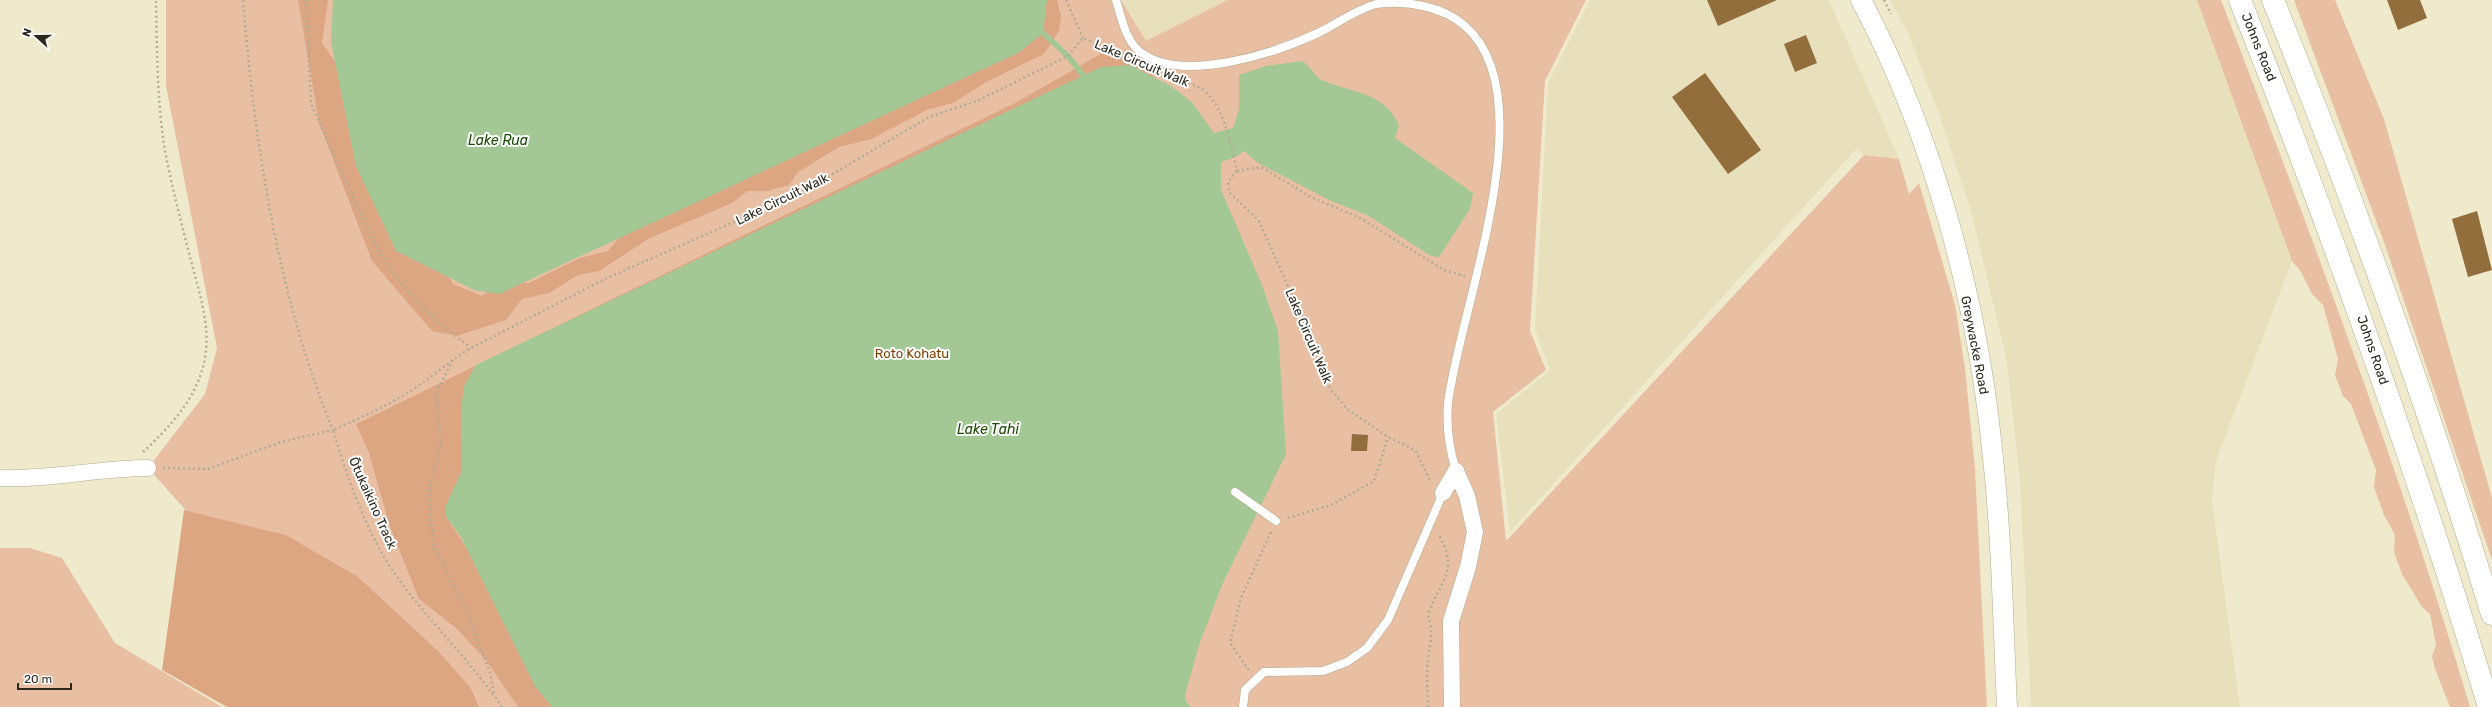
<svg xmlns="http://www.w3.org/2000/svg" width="2492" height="707" viewBox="0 0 2492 707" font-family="Rubik,sans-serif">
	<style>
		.built { fill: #e8e0bc }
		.green { fill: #e9bfa3 }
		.forest { fill: #dca682 }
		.water { fill: #a3c896 }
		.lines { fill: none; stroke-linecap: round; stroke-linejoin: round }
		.stream { stroke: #a3c896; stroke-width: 5.5 }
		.building { fill: #916e3c }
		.service-casing { stroke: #b1ab8f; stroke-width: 9 }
		.minor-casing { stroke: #b1ab8f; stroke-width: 17 }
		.tertiary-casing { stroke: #b1ab8f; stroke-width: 21 }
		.trunk-casing { stroke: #b1ab8f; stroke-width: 23 }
		.path { stroke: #b2ad96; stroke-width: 2.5; stroke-dasharray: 2 3; stroke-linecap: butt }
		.service { stroke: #fff; stroke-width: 8 }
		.minor { stroke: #fff; stroke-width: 16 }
		.tertiary { stroke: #fff; stroke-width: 20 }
		.trunk { stroke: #fff; stroke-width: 22 }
		.labels { text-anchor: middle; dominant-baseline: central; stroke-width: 4; stroke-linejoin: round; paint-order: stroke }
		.street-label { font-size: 13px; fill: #2b281d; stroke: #fff }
		.park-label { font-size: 13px; fill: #7f3e00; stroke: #fff }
		.water-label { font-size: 14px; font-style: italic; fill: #1a4901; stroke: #fff }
	</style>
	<rect width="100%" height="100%" fill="#f0eacd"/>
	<g class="built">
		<path d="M1121 0H1228L1146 41Z"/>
		<path d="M1590 0H1829L1899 159 1864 155 1857 148 1510 532 1496 414 1550 370 1535 329 1548 83Z"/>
		<path d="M1890 0H2197L2292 261 2216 461 2212 501 2240 707H2031L2020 480 2007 362 1971 211 1940 117 1908 33Z"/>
	</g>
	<g class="green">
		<path d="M166 0H1121L1146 41 1228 0H1586L1545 81 1530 331 1546 370 1493 412 1506 541 1864 155 1899 159 1909 194 1919 183 1955 305 1965 368 1975 469 1987 707H362L148 468 205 394 217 348 166 86Z"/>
		<path d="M2197 0H2221C2311 233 2399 467 2470 707H2450L2435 669 2432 656 2436 645 2430 614 2422 607 2402 574 2394 552 2395 535 2384 515 2374 487 2376 470 2351 404 2343 396 2335 375 2338 359 2323 305 2312 294 2301 272 2292 261Z"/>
		<path d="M2294 0H2335L2384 119 2492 498V560L2385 245Z"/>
		<path d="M0 548H30L62 558 115 643 222 707H0Z"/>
	</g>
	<g class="forest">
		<path d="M298 0H328L322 43 375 117 426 239 453 284 482 296 501 281 529 283 580 258 608 251 619 238 993 0H1057L1061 16 1059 31 1044 54 986 82 953 103 927 110 871 139 839 147 798 172 789 185 767 191H748L732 203 650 238 599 271 578 275 549 293 522 299 506 320 457 336 432 331 372 261 319 123Z"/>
		<path d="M1104 52C1132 53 1153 53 1155 86L463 479 450 523 486 576 561 707H518L486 660 456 628 419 599 389 524 369 453 356 424 1019 101Z"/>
		<path d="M184 510 286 535 358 577 439 652 470 687 479 707H227L162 670Z"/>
	</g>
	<g class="water">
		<path d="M333 0H1047L1043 33 1020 52 499 294 474 290 396 251 356 166 331 42Z"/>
		<path d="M1302 61C1311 66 1314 77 1324 81 1353 93 1384 92 1399 125L1395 138 1473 193 1470 209 1439 257 1431 256 1367 215 1333 202 1258 163 1244 151 1236 157 1221 162V190L1262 285 1278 331 1286 454 1222 585 1199 645 1186 692 1185 700 1191 707H552L535 686 461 537 445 515 446 505 462 471 461 411 464 386 476 365 1101 67 1130 65 1171 86 1192 102 1214 133 1233 128 1239 109V75L1266 66Z"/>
	</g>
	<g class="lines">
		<path class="stream" d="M1043 33 1068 56 1082 74"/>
	</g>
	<g class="building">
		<path d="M1707 0H1777L1718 26Z"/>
		<path d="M2387 0H2420L2427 18 2398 30Z"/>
		<path d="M1806 35 1817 63 1795 72 1784 44Z"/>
		<path d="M1705 73 1761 150 1728 174 1672 97Z"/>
		<path d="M2477 211 2492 270 2468 277 2452 219Z"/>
		<path d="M1352 434 1368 435 1367 451H1351Z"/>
	</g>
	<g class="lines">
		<g class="service-casing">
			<g id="service">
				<path d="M1116 0C1121 16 1125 39 1139 51 1180 85 1275 53 1318 33 1337 24 1355 10 1376 4 1405 0 1443 6 1465 26 1547 97 1459 311 1448 403 1446 427 1449 448 1456 471"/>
				<path d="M1235 492 1276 521"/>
				<path d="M1243 707 1245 690 1264 672 1323 671 1347 662 1367 648 1388 620 1443 493"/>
			</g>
		</g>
		<g class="minor-casing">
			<g id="minor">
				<path d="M0 478C52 480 98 468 148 468"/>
				<path d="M1443 493 1456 471"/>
				<path d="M1452 707 1451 621 1468 567 1475 532 1467 496 1456 471"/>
			</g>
		</g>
		<g class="tertiary-casing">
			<path id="tertiary" d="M1861 0C1935 140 1978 302 1993 458 2002 541 2003 624 2007 707"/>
		</g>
		<g class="trunk-casing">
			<g id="trunk">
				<path d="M2240 0C2332 232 2417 467 2489 707"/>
				<path d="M2273 0C2354 201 2429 406 2492 614"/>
			</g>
		</g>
		<g class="path">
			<path d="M306 0 311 104 365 223 381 255 398 280 433 318 471 348"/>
			<path d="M1066 0 1083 38"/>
			<path d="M1884 0 1891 14"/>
			<path d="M1179 79C1186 82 1196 85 1202 89 1226 108 1230 144 1237 171"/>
			<path d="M1237 171 1228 182 1230 193 1259 221 1310 336 1316 357 1330 388 1347 409 1388 437 1415 450 1431 482"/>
			<path d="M1237 171 1261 167 1309 196 1360 218 1444 270 1465 276"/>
			<path d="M453 360 436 393 441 443 429 489 433 545 463 603 490 672 494 695"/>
			<path d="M143 452C171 426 198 397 205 358 211 324 198 289 190 257 181 221 172 187 165 151 157 102 157 49 156 0"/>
			<path d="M163 468 208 469 281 442 333 430C277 294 255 145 243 0"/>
			<path d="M1288 518 1331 505 1374 481 1388 437"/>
			<path d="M1249 670 1230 643 1241 598 1271 532"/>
			<path d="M502 707C470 660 428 621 395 574 367 534 347 477 333 430 362 417 392 404 418 386 436 374 452 359 471 348L607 278 804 191 929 117 977 101 1068 56 1083 38 1124 55"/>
			<path d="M1428 707C1428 692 1426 675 1428 660 1430 643 1434 632 1428 615 1439 581 1460 573 1439 535"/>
		</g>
		<use href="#service" class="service"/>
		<use href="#minor" class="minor"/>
		<use href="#tertiary" class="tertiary"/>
		<use href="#trunk" class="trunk"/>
	</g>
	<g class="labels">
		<g class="street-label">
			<text transform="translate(2259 47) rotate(68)">Johns Road</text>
			<text transform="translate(1142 63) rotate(23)">Lake Circuit Walk</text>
			<text transform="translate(782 199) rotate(-26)">Lake Circuit Walk</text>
			<text transform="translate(1309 336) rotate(67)">Lake Circuit Walk</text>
			<text transform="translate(1975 345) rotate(79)">Greywacke Road</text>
			<text transform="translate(2373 350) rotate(71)">Johns Road</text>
			<text transform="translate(373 503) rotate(66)">Ōtukaikino Track</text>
		</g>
		<g class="park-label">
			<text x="912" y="353">Roto Kohatu</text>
		</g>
		<g class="water-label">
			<text x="498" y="140">Lake Rua</text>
			<text x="988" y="429">Lake Tahi</text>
		</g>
	</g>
	<g transform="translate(36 36) rotate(291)" stroke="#ffffff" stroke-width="3" paint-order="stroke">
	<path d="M0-3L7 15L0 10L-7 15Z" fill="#2b281d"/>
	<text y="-6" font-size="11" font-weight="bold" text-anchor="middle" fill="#2b281d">N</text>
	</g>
	<path d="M18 683v6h53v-6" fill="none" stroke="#2b281d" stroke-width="2"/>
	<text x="24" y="683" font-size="12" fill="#2b281d" stroke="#ffffff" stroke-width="3" paint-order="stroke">20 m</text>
</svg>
